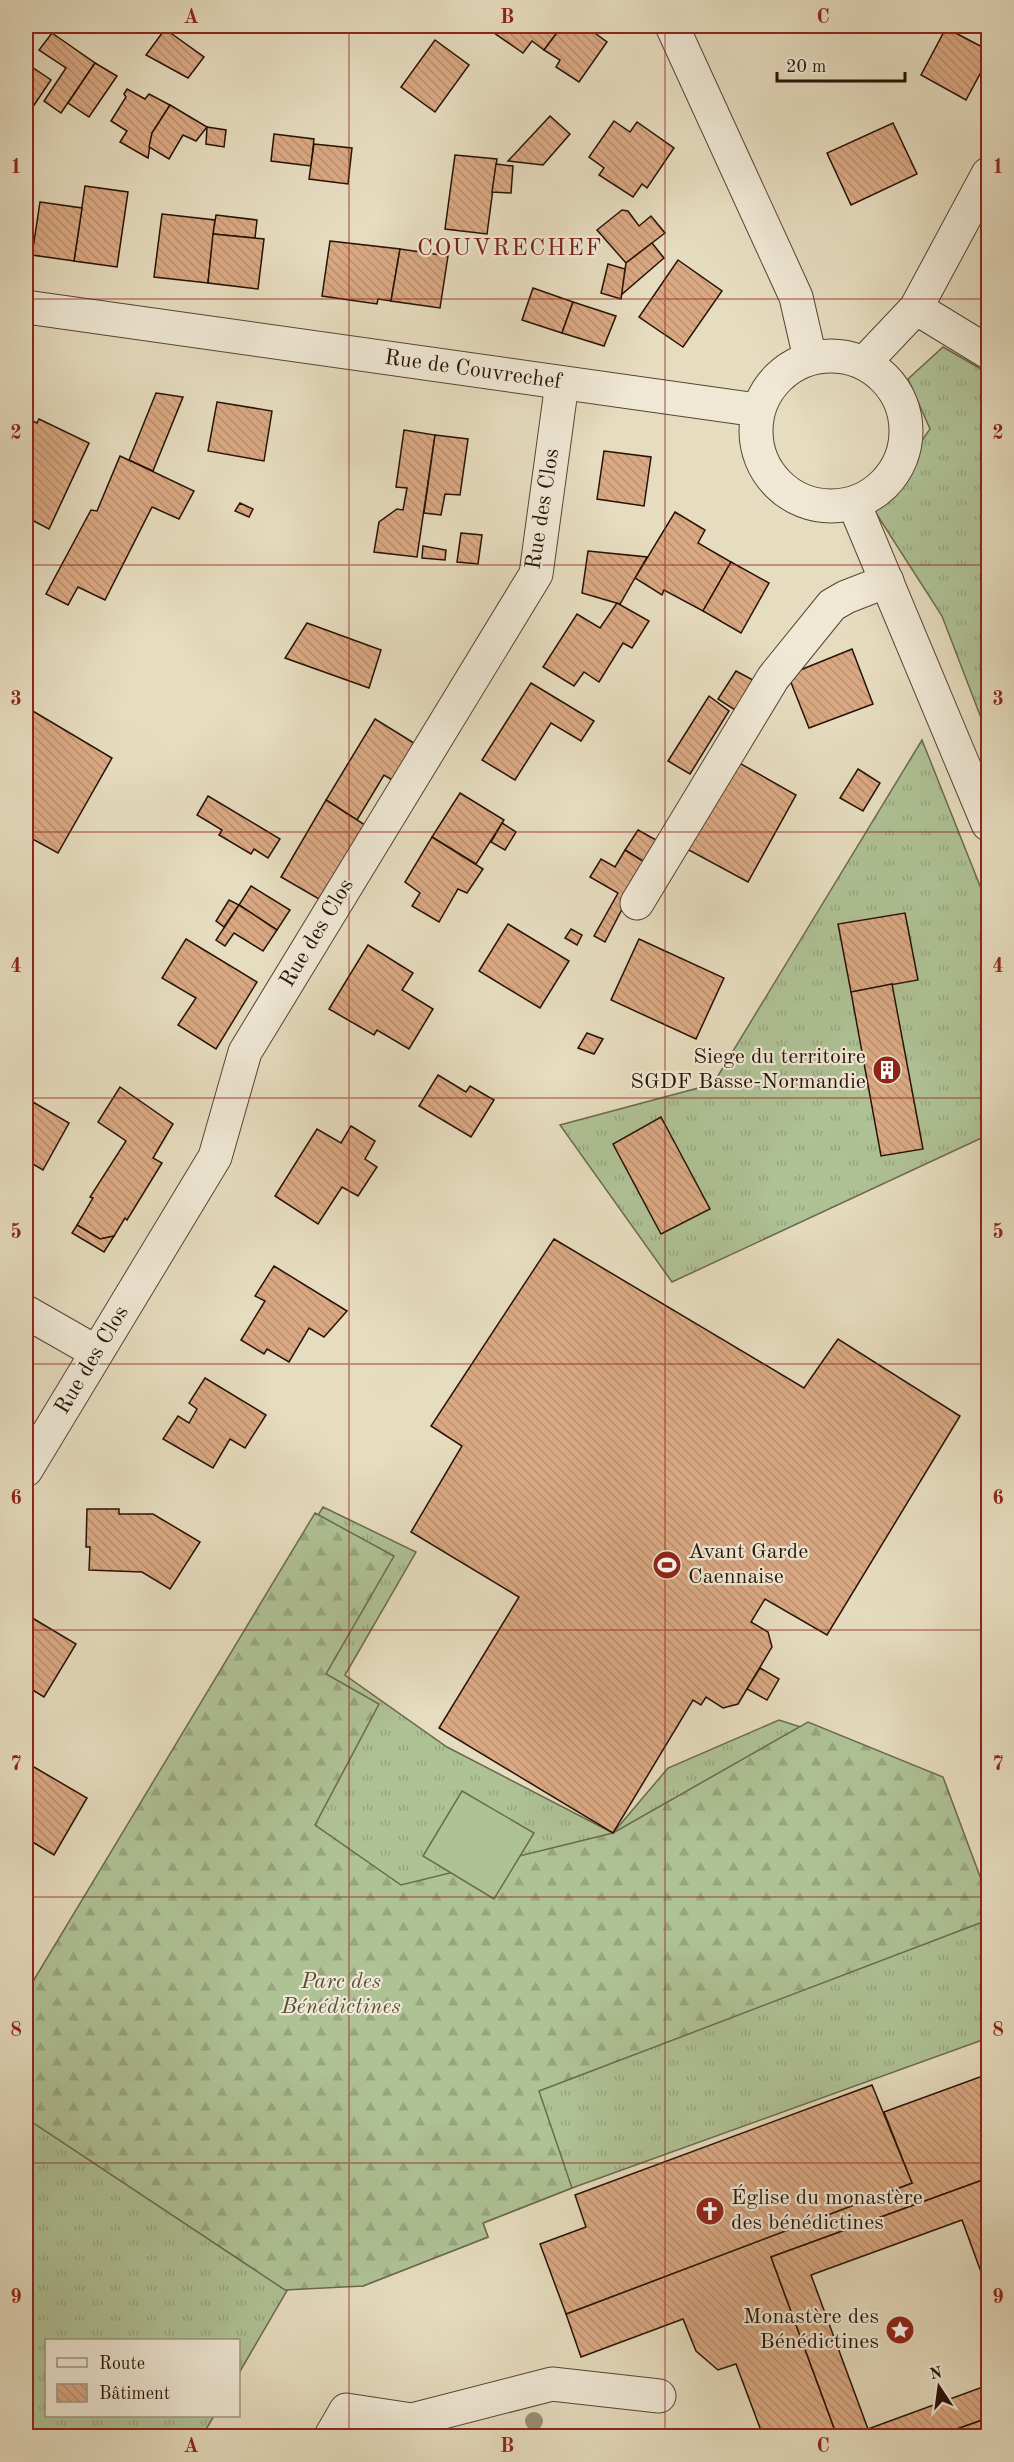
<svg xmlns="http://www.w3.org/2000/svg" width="1014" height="2462" viewBox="0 0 1014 2462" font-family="'Old Standard TT',serif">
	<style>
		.grass { fill: url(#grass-tufts); stroke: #6b6a4e; stroke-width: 1.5 }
		.forest { fill: url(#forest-firs); stroke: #6b6a4e; stroke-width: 1.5 }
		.pitch { fill: #afc296; stroke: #6b6a4e; stroke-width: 1.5 }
		.building { fill: url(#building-back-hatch); stroke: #271205; stroke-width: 1.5 }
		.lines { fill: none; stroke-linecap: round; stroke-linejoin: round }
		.minor-casing { stroke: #574434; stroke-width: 35 }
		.minor { stroke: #efe8d5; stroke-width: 33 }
		.tree { fill: #978f75 }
		.grid { fill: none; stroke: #8f2418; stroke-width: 1.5; stroke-opacity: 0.55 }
		.labels { text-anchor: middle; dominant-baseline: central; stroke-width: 4.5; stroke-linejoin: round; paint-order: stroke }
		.street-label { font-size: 22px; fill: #271205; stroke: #efe8d5 }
		.poi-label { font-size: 22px; fill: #271205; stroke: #efe8d5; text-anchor: end }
		.park-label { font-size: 22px; font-style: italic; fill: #575038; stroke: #efe8d5 }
		.neighbourhood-label { font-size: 24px; letter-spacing: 1.5px; fill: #7a1f14; stroke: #efe8d5 }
		.neatline { fill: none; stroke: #8f2418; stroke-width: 2 }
		.grid-label { font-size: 20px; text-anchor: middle; font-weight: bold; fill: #8f2418 }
	</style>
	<defs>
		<pattern id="grass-tufts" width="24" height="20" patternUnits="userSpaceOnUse" patternTransform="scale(1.5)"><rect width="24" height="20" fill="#afc296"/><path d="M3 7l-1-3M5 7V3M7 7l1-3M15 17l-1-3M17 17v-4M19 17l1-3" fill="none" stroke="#97a680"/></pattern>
		<pattern id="forest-firs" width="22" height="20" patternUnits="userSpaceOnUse" patternTransform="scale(1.5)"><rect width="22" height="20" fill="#afc296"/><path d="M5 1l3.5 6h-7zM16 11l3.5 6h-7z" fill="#97a680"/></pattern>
		<pattern id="building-back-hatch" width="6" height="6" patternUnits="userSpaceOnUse" patternTransform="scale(1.5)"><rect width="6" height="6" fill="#daa984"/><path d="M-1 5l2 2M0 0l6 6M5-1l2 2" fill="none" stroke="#bb9070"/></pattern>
	</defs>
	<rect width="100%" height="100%" fill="#e6dcbf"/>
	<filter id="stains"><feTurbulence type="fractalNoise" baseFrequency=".00333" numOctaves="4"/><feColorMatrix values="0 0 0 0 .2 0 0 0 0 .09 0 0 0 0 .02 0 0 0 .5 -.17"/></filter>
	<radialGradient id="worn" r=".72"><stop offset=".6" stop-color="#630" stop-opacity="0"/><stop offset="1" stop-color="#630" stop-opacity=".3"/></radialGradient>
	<g class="grass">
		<path d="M943 347 988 373V736L942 616 874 510 930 429 908 379Z"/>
		<path d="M922 740 988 906V1135L672 1282 560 1125 713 1084Z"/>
		<path d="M323 1507 416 1552 345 1675 447 1747 613 1833 668 1768 779 1720 810 1730 934 1781 988 1937V2038L572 2188 483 2223 488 2237 363 2286 292 2282 239 2373 238 2340H46V2416H214L202 2436H26V1994Z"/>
	</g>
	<path class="forest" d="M315 1513 394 1556 326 1674 379 1704 315 1825 401 1885 613 1833 808 1722 943 1777 988 1898V1920L539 2091 572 2188 483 2223 488 2237 363 2286 285 2290 26 2118V1993Z"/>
	<path class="pitch" d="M462 1791 534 1833 494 1899 423 1856Z"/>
	<g class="building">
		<path d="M484 26H562L544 50 532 41 523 53Z"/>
		<path d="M562 26H585L607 42 579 82 556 67 560 60 544 50Z"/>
		<path d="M946 28 988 50V59L966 100 921 75Z"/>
		<path d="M165 29 204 57 188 78 146 55Z"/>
		<path d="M52 33 95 63 61 113 44 101 66 68 39 50Z"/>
		<path d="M435 40 469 65 435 112 401 87Z"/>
		<path d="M26 63 51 80 26 117Z"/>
		<path d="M95 63 117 76 89 117 68 103Z"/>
		<path d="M127 89 145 99 149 94 170 105 152 133 148 158 120 142 127 131 111 121 126 97 124 94Z"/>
		<path d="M170 105 207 127 196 141 183 135 169 159 149 147 152 133Z"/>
		<path d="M550 116 570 134 543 165 508 161Z"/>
		<path d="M614 121 630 132 637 122 674 148 647 188 642 184 633 197 599 175 604 168 589 157Z"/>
		<path d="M893 123 917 174 851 205 827 153Z"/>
		<path d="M207 127 226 130 224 147 206 144Z"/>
		<path d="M274 134 314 139 311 166 271 161Z"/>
		<path d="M314 144 352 148 348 184 309 179Z"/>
		<path d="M455 155 497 159 487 234 445 229Z"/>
		<path d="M496 164 513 166 511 193 492 192Z"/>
		<path d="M85 186 128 192 117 267 74 261Z"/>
		<path d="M40 202 82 208 74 261 32 255Z"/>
		<path d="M622 210 628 211 639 226 651 216 665 233 626 263 597 230Z"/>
		<path d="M162 214 215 220 208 283 154 277Z"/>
		<path d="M216 215 257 220 255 238 213 234Z"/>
		<path d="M213 234 264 239 258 289 208 283Z"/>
		<path d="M330 241 400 249 391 301 378 299 377 304 322 296Z"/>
		<path d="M652 243 664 258 621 295 626 263Z"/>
		<path d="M400 249 448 256 440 308 391 301Z"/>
		<path d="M678 260 722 291 683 347 639 317Z"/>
		<path d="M608 264 625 269 621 299 601 293Z"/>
		<path d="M533 288 573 302 562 333 522 320Z"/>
		<path d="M573 302 616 316 604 346 562 333Z"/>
		<path d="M156 393 183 397 153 471 129 460Z"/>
		<path d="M217 402 272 411 264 461 208 451Z"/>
		<path d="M26 418 37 423 39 419 89 443 49 529 26 517Z"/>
		<path d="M404 430 435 435 417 557 374 552 379 522 397 509 403 510 407 488 396 487Z"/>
		<path d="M435 435 468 439 460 495 445 494 441 515 424 513Z"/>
		<path d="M604 451 651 457 644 506 597 499Z"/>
		<path d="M120 456 194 491 179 519 152 507 105 600 78 587 68 605 46 594 91 510 97 511Z"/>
		<path d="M240 503 253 509 249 517 235 511Z"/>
		<path d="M675 512 705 530 698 543 731 562 703 611 664 590 662 595 635 578Z"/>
		<path d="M461 533 482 535 478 564 457 562Z"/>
		<path d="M423 546 446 550 445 560 422 558Z"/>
		<path d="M588 551 647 557 620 604 582 593Z"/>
		<path d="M731 562 769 583 741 633 703 611Z"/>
		<path d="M617 603 649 621 632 648 623 643 599 682 584 672 574 686 543 667 577 614 600 628Z"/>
		<path d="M307 623 381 650 369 688 285 658Z"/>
		<path d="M852 649 873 704 809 728 788 675Z"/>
		<path d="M736 671 753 680 735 710 718 699Z"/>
		<path d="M531 683 594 721 581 741 551 723 515 780 482 760Z"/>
		<path d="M709 696 729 711 690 774 668 761Z"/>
		<path d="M26 707 112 758 58 853 29 837 26 844Z"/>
		<path d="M375 719 414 743 392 780 384 775 357 820 326 800Z"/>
		<path d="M734 760 796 795 748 882 685 848Z"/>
		<path d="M858 769 880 783 863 811 840 798Z"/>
		<path d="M460 793 504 820 476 864 432 837Z"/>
		<path d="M208 796 280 839 268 858 254 849 251 854 219 835 222 830 197 815Z"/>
		<path d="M326 800 365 825 319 899 281 877Z"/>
		<path d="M502 823 516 832 505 850 491 842Z"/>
		<path d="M638 830 658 841 646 863 625 850Z"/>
		<path d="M432 837 483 869 467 893 458 889 439 922 412 906 420 893 405 882Z"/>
		<path d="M625 850 646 863 605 942 594 936 618 893 590 877 601 859 615 867Z"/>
		<path d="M251 886 290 910 277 930 239 905Z"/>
		<path d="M229 900 239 905 224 927 216 921Z"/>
		<path d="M239 905 277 930 263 951 234 933 225 946 216 940Z"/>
		<path d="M905 913 918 980 851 992 838 924Z"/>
		<path d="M508 924 569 961 540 1008 479 971Z"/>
		<path d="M571 929 582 935 577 945 565 938Z"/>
		<path d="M186 939 257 982 216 1049 178 1025 196 998 162 978Z"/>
		<path d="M639 939 724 978 696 1039 611 1000Z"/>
		<path d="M368 945 413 973 402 990 433 1009 409 1049 377 1030 374 1035 329 1009Z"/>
		<path d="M892 984 923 1149 881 1156 851 992Z"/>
		<path d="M587 1033 603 1039 594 1054 578 1048Z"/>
		<path d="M438 1075 466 1092 470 1086 494 1100 471 1137 419 1106Z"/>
		<path d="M120 1087 173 1124 153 1158 162 1163 127 1220 125 1218 114 1236 100 1239 77 1225 93 1198 90 1197 126 1141 98 1122Z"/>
		<path d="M26 1098 69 1123 43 1170 26 1160Z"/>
		<path d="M661 1117 710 1209 661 1234 613 1144Z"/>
		<path d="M351 1126 375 1141 365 1159 377 1167 358 1196 342 1187 318 1224 275 1196 317 1129 341 1143Z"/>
		<path d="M77 1225 100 1239 114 1236 104 1252 72 1233Z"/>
		<path d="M554 1239 804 1388 838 1339 960 1416 827 1635 765 1599 751 1622 768 1632 772 1647 738 1704 723 1708 706 1697 701 1705 693 1700 613 1833 439 1728 519 1597 411 1532 462 1446 431 1426Z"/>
		<path d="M274 1266 347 1311 324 1337 309 1328 289 1362 267 1349 264 1354 241 1340 265 1301 255 1296Z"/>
		<path d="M205 1378 266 1415 245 1448 230 1439 213 1468 163 1439 178 1416 189 1423 197 1409 189 1403Z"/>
		<path d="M87 1509H119V1514H153L200 1542 170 1589 142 1572 89 1570 90 1547H86Z"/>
		<path d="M34 1619 76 1644 44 1697 26 1686V1632Z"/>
		<path d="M760 1668 779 1679 767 1700 747 1689Z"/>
		<path d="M27 1763 87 1798 54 1855 26 1838Z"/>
		<path d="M988 2074V2178L771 2257 837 2436H763L736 2364 718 2370 696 2351 683 2319 581 2357 566 2314 912 2183 884 2112Z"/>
		<path d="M872 2085 912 2183 566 2314 540 2244 586 2227 575 2195Z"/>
		<path d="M988 2178V2291L962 2220 811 2275 868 2429 988 2385V2418L937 2436H837L771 2257Z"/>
		<path d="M988 2418V2436H937Z"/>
	</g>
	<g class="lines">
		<g class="minor-casing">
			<g id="minor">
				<path d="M672 26 796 297 810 358"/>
				<path d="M26 307 757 410"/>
				<path d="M916 308 988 352"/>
				<circle cx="831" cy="431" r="75"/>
				<path d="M864 363 916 308 988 174"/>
				<path d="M855 506 988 824"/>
				<path d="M637 903 773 678 832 605 846 597 887 581"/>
				<path d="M26 1312 96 1352"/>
				<path d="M26 1470 215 1157 245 1052 536 574 562 383"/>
				<path d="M331 2436 346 2410 412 2420 552 2384 659 2396"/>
			</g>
		</g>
		<use href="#minor" class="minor"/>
	</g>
	<circle class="tree" cx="534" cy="2421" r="9"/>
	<path class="grid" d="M349 26V2436M665 26V2436M26 299H988M26 565H988M26 832H988M26 1098H988M26 1364H988M26 1630H988M26 1897H988M26 2163H988"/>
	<defs>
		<g id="building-disc" transform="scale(1.5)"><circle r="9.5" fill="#8f2418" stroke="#efe8d5"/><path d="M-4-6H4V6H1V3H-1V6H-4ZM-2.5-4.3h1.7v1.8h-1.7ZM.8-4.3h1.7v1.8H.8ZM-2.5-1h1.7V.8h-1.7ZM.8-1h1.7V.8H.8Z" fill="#fff"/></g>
		<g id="stadium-disc" transform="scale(1.5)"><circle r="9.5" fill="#8f2418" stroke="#efe8d5"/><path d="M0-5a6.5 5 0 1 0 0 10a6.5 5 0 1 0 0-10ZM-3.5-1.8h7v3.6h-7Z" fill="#fff"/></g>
		<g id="church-disc" transform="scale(1.5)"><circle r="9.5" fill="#8f2418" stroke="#efe8d5"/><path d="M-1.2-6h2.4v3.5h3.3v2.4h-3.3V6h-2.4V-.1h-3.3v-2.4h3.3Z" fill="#fff"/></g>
		<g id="sight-disc" transform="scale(1.5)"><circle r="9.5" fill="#8f2418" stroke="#efe8d5"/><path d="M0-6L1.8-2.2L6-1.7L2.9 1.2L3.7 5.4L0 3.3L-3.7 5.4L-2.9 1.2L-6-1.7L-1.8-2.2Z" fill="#fff"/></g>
	</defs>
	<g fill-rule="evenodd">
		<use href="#building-disc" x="887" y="1070"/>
		<use href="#stadium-disc" x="667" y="1565"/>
		<use href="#church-disc" x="710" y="2211"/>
		<use href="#sight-disc" x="900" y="2330"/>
	</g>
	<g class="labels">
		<g class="street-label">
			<text transform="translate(473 370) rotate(8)">Rue de Couvrechef</text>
			<text transform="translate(543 509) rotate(-81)">Rue des Clos</text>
			<text transform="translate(317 933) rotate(-59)">Rue des Clos</text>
			<text transform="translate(92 1360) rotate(-59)">Rue des Clos</text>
		</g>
		<g class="poi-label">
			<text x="866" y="1057">Siege du territoire<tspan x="866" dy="25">SGDF Basse-Normandie</tspan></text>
			<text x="688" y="1552" text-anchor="start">Avant Garde<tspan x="688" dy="25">Caennaise</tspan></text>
			<text x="731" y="2198" text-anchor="start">Église du monastère<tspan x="731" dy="25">des bénédictines</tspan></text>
			<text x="879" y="2317">Monastère des<tspan x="879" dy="25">Bénédictines</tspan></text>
		</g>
		<g class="park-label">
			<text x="341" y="1982">Parc des<tspan x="341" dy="25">Bénédictines</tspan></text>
		</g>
		<g class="neighbourhood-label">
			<text x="510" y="249">COUVRECHEF</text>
		</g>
	</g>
	<rect width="1014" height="2462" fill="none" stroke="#e6dcbf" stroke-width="66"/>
	<rect x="45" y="2339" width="195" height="78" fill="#efe8d5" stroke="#9f9282" stroke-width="1.5"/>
	<rect x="57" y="2358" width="30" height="9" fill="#efe8d5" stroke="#9f9282" stroke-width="1.5"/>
	<text x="99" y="2369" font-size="18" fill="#271205">Route</text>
	<rect x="57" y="2384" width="30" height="18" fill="url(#building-back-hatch)" stroke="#9f9282" stroke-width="1.5"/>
	<text x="99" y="2399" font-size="18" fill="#271205">Bâtiment</text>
	<g transform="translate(939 2387) rotate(347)" stroke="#efe8d5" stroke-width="4.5" paint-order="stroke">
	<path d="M0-4.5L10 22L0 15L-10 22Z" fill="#271205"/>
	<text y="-9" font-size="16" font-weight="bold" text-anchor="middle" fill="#271205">N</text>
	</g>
	<path d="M777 72v9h128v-9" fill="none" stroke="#271205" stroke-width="3"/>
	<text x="786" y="72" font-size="18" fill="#271205" stroke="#efe8d5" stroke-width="4.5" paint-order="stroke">20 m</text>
	<rect x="33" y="33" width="948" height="2396" class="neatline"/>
	<g class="grid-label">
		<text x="191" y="23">A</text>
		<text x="507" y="23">B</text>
		<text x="823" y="23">C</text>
		<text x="16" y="173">1</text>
		<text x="998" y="173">1</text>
		<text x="16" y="439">2</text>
		<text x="998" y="439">2</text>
		<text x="16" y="705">3</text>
		<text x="998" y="705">3</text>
		<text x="16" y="972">4</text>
		<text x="998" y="972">4</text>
		<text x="16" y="1238">5</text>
		<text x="998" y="1238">5</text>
		<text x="16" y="1504">6</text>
		<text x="998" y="1504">6</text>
		<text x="16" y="1770">7</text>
		<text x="998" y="1770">7</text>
		<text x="16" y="2036">8</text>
		<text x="998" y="2036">8</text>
		<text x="16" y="2303">9</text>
		<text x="998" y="2303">9</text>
		<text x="191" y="2452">A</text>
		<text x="507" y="2452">B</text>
		<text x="823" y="2452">C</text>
	</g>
	<rect width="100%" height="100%" filter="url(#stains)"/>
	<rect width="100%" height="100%" fill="url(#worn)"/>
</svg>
